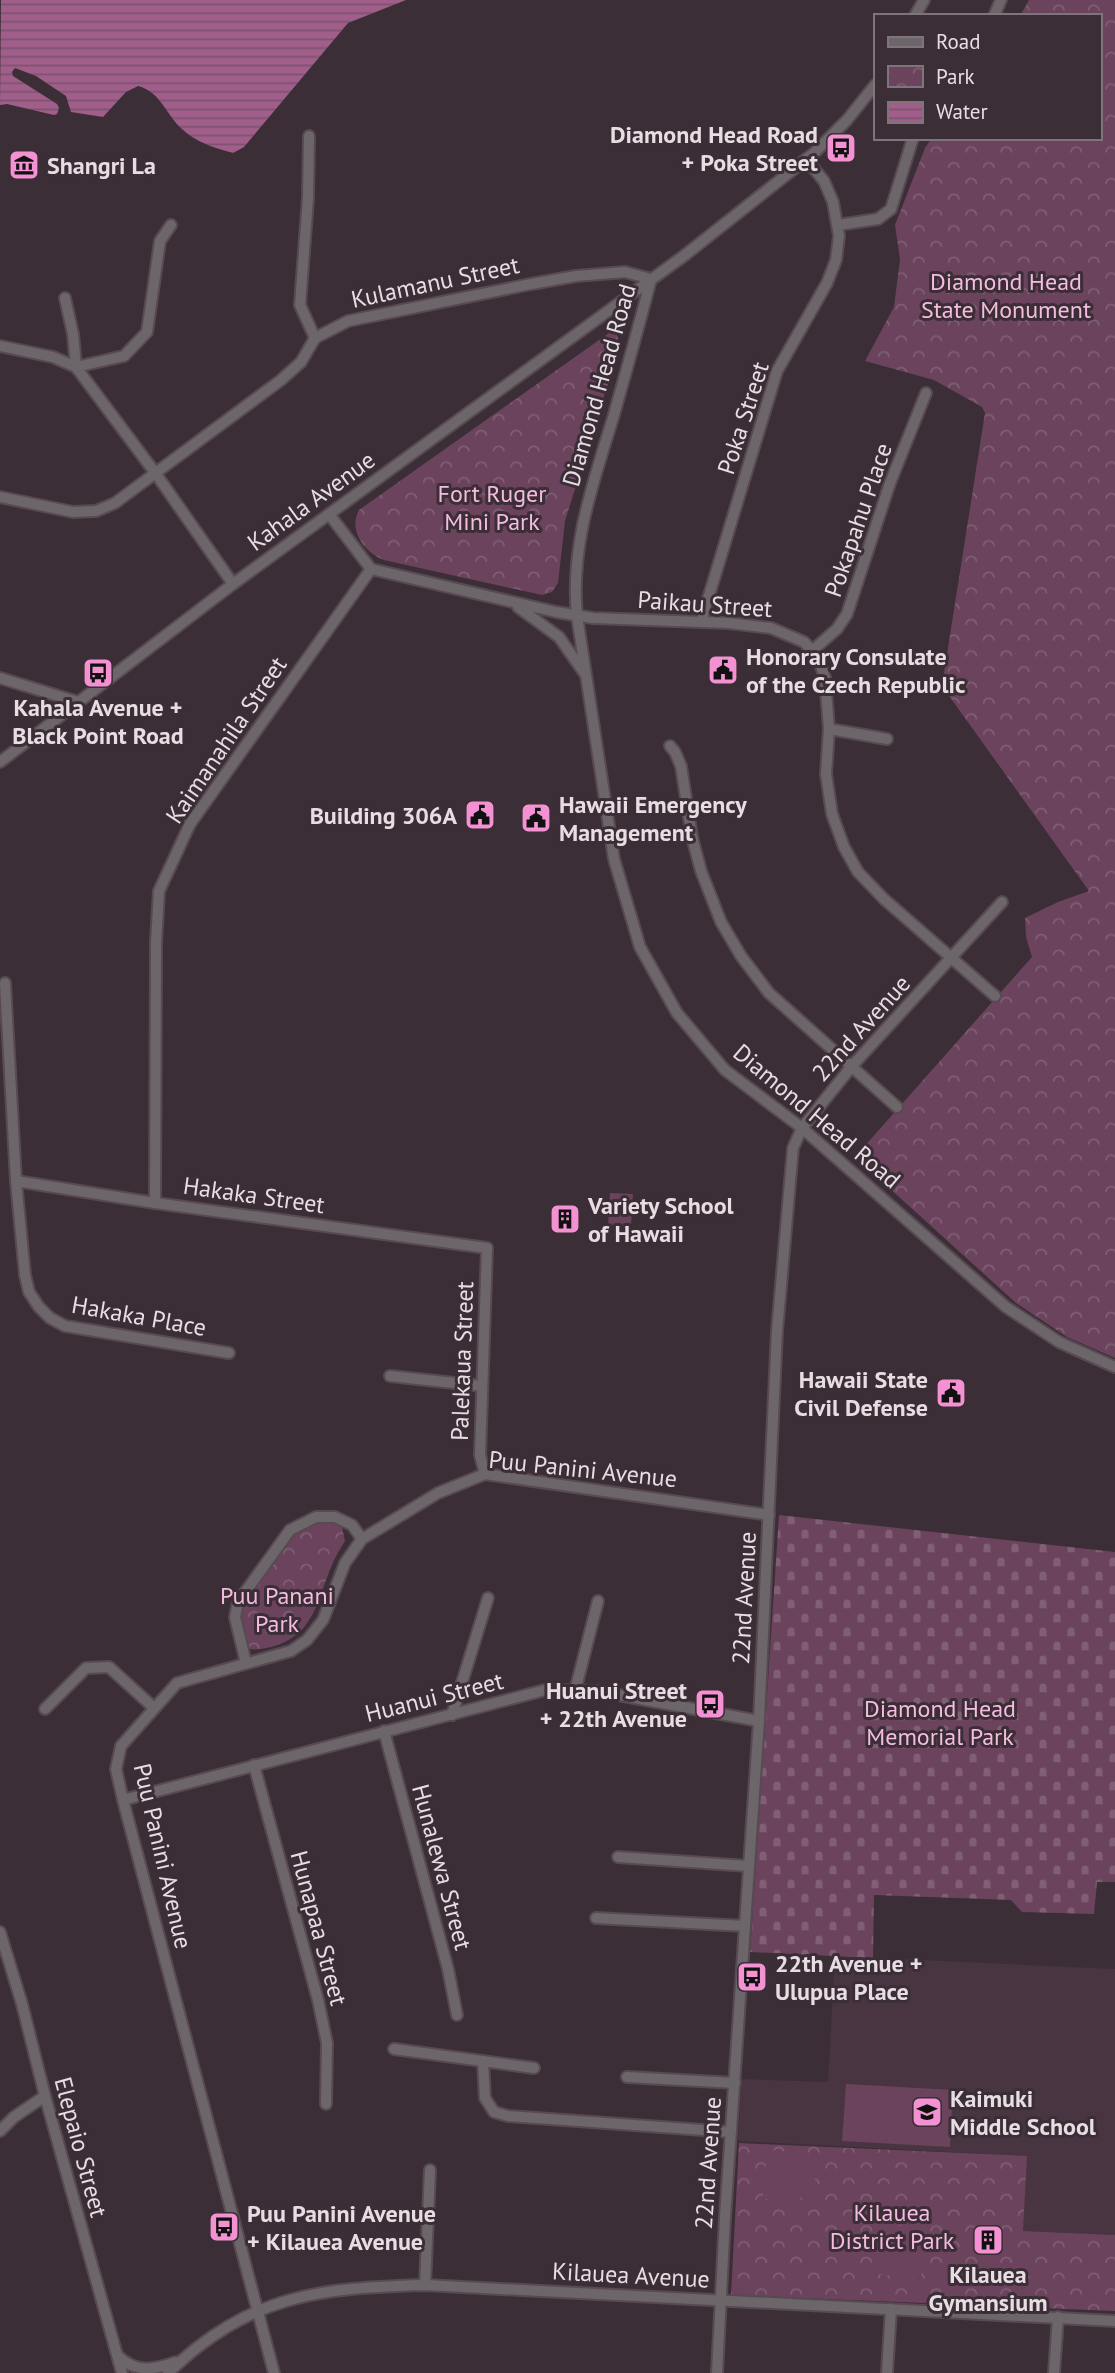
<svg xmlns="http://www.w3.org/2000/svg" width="1115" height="2373" viewBox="0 0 1115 2373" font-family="'PT Sans',sans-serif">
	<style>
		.built { fill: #483541 }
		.cemetery { fill: url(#cemetery-stones) }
		.park { fill: url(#park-crowns) }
		.garden { fill: #6b435d }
		.water { fill: url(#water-rules) }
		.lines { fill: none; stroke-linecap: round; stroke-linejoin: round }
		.minor-casing { stroke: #574a52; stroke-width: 14 }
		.minor { stroke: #6c6569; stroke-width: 10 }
		.labels { text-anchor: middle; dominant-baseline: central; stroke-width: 6; stroke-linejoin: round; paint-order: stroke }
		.poi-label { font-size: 24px; font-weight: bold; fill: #e7dee4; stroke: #3b2e36; text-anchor: start }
		.park-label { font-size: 24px; fill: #f5bce0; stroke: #3b2e36 }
		.street-label { font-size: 24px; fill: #e7dee4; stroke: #3b2e36 }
	</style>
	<defs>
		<pattern id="cemetery-stones" width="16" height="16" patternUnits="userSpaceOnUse" patternTransform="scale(1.75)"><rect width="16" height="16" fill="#6b435d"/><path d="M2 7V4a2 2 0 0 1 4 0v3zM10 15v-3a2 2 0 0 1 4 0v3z" fill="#805e74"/></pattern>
		<pattern id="park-crowns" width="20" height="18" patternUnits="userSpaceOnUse" patternTransform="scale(1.75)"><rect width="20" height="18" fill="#6b435d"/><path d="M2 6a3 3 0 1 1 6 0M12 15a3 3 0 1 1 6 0" fill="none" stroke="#805e74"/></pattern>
		<pattern id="water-rules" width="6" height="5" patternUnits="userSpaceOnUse" patternTransform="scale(1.75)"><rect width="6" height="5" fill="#a15e8a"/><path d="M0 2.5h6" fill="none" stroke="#7c536e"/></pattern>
	</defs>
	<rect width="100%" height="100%" fill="#3b2e36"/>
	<path class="built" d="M835 1956 1115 1969V2235L1023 2231 1026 2156 738 2141 741 2079 828 2082Z"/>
	<path class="cemetery" d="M779 1515 1115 1552V1882H1097L1094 1914 1022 1912 1011 1900 874 1895 873 1958 750 1952Z"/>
	<g class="park">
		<path d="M1029 0H1115V1358L1067 1337 1016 1303 855 1157 1032 957 1026 937 1025 918 1058 902 1089 891 942 686 985 413 982 407 934 380 865 361 894 307 900 259 895 225 925 148 932 138H1099V16H1020Z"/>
		<path d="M609 333 617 335 620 345 565 521 558 583 552 592 542 595 384 560C364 552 348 530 359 510Z"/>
		<path d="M336 1523 342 1527 345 1541C340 1549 335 1557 332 1565 317 1599 316 1630 278 1645 268 1648 260 1650 250 1649L245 1643 239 1617 240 1604 247 1594 274 1562 287 1541 297 1532 311 1524Z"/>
		<path d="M739 2143 1027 2156 1023 2231 1115 2235V2311L731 2295Z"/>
	</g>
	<g class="garden">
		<path d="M610 1193 633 1194 631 1226 608 1225Z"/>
		<path d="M846 2084 953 2090 950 2147 842 2141Z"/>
		<path d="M767 2150 812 2153C821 2172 815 2197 791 2201 782 2203 772 2200 763 2198Z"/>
		<path d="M907 2225 924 2233 921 2279 878 2274C870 2245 877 2228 907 2225Z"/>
	</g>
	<path class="water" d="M1 0H406L348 23 244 147 233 153C215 148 195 142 182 129 166 115 161 92 138 86L126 92 103 117 71 112 66 96 36 76 15 68 12 72 13 76 57 104 59 108 57 114 54 115 7 104 0 105Z"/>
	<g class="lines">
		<g class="minor-casing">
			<g id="minor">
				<path d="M915 16 924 0"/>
				<path d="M994 16 1001 0"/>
				<path d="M309 136 308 198 300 305 315 338"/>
				<path d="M838 225 878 219 891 209 913 138"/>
				<path d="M651 279C639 326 626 372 613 418 593 483 570 547 577 616L614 859 640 947 677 1013 725 1070 802 1128 1006 1307 1059 1342 1115 1367"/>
				<path d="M65 298 73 334 76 367 156 474 233 584"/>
				<path d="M0 346 53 357 76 367 124 356 147 332 160 241 171 225"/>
				<path d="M0 497 73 512 96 511 115 503 281 380 301 362 315 338 348 321 531 284 576 276 625 272 651 279"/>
				<path d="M329 514 371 569 556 612 593 618 729 623 771 628 804 642 818 657 825 678 829 729 826 774 832 814 844 847 858 872 884 899 995 996"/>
				<path d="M518 607 559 637 585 674"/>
				<path d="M701 622 777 371 827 283 836 260 839 236 833 202 824 181 806 159"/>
				<path d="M814 649 837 629 847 614 890 483 926 393"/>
				<path d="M0 678 78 702"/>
				<path d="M829 729 887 739"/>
				<path d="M670 746 675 752 681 766 692 837 701 871 721 922 741 956 769 993 897 1107"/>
				<path d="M0 762 233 584 685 255 814 153 847 120 875 85"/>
				<path d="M5 983 16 1181 25 1275 29 1292 39 1307 50 1318 65 1326 229 1353"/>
				<path d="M16 1181 155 1203 487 1248 480 1455 485 1474"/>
				<path d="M155 1203 156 943 159 891 190 824 371 569"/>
				<path d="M390 1376 482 1386"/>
				<path d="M246 1663 235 1617 238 1602 290 1530 316 1517H335L352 1525 362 1539"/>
				<path d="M575 1691 598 1601"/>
				<path d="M45 1709 86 1668 109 1667 153 1707"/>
				<path d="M452 1715 488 1598"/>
				<path d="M384 1731 448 1969 457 2015"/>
				<path d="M254 1765 318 2000 327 2043 326 2104"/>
				<path d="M123 1800 545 1690 597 1691 759 1721"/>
				<path d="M618 1857 748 1866"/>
				<path d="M596 1918 745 1926"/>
				<path d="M0 1932 22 2004 45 2096 122 2373"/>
				<path d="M394 2049 534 2068"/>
				<path d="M483 2061 485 2098 494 2112 508 2116 731 2132"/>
				<path d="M627 2077 735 2083"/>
				<path d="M0 2131 14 2117 45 2096"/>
				<path d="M425 2285 430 2170"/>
				<path d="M118 2356C135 2373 154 2370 176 2362"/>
				<path d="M168 2373C249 2295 318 2288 425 2285L1115 2321"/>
				<path d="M274 2373 123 1800 116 1769 121 1746 177 1683 291 1651 307 1640 323 1620 345 1563 362 1539 438 1493 485 1474 769 1515"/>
				<path d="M717 2373 725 2217 759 1721 777 1331 793 1148 802 1128 852 1066 1002 902"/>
				<path d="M887 2373 891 2309"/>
				<path d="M1054 2373 1058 2317"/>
			</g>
		</g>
		<use href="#minor" class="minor"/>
	</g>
	<defs>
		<g id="bus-square" transform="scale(1.575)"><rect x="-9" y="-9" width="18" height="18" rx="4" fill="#f491d3" stroke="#3b2e36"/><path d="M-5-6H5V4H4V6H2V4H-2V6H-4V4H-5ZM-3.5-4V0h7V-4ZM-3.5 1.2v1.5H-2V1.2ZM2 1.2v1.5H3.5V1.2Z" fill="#111"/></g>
		<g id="museum-square" transform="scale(1.575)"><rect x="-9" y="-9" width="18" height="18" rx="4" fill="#f491d3" stroke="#3b2e36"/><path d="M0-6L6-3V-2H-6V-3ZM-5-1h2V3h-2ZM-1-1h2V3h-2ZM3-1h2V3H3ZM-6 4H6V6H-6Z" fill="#111"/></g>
		<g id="civic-square" transform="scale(1.575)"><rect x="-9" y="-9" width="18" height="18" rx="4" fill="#f491d3" stroke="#3b2e36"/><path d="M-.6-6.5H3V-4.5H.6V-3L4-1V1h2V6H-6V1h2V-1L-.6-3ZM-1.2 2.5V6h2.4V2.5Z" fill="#111"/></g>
		<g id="building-square" transform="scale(1.575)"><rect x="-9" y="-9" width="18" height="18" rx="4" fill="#f491d3" stroke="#3b2e36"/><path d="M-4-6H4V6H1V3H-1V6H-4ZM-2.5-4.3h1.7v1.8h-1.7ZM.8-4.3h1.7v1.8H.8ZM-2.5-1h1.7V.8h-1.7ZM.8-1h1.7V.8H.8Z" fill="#111"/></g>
		<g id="school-square" transform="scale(1.575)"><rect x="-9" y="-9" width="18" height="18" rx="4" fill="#f491d3" stroke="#3b2e36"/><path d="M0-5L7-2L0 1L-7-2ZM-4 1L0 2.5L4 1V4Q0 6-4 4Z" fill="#111"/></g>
	</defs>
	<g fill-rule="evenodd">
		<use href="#bus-square" x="841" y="148"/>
		<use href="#museum-square" x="24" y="165"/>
		<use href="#civic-square" x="723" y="670"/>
		<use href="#bus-square" x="98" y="673"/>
		<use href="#civic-square" x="480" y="815"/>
		<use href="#civic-square" x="536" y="818"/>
		<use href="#building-square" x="565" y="1219"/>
		<use href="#civic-square" x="951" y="1393"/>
		<use href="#bus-square" x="710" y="1704"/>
		<use href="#bus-square" x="752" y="1977"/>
		<use href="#school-square" x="927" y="2112"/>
		<use href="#bus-square" x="224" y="2227"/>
		<use href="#building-square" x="988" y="2240"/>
	</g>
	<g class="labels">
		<g class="poi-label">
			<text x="818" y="134" text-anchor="end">Diamond Head Road<tspan x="818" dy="28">+ Poka Street</tspan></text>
			<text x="47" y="165">Shangri La</text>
			<text x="746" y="656">Honorary Consulate<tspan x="746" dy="28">of the Czech Republic</tspan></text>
			<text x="98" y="707" text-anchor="middle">Kahala Avenue +<tspan x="98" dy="28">Black Point Road</tspan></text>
			<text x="559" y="804">Hawaii Emergency<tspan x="559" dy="28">Management</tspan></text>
			<text x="457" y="815" text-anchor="end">Building 306A</text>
			<text x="588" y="1205">Variety School<tspan x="588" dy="28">of Hawaii</tspan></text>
			<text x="928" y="1379" text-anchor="end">Hawaii State<tspan x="928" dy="28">Civil Defense</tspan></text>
			<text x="687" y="1690" text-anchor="end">Huanui Street<tspan x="687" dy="28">+ 22th Avenue</tspan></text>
			<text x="775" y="1963">22th Avenue +<tspan x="775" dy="28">Ulupua Place</tspan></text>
			<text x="950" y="2098">Kaimuki<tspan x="950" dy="28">Middle School</tspan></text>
			<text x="247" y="2213">Puu Panini Avenue<tspan x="247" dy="28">+ Kilauea Avenue</tspan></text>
			<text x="988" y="2274" text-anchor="middle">Kilauea<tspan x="988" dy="28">Gymansium</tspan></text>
		</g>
		<g class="park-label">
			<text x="1006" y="281">Diamond Head<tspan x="1006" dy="28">State Monument</tspan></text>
			<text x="492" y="493">Fort Ruger<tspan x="492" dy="28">Mini Park</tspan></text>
			<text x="277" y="1595">Puu Panani<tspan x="277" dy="28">Park</tspan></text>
			<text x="940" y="1708">Diamond Head<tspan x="940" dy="28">Memorial Park</tspan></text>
			<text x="892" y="2212">Kilauea<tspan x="892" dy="28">District Park</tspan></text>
		</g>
		<g class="street-label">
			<text transform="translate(435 282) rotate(-12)">Kulamanu Street</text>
			<text transform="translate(599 385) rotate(-74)">Diamond Head Road</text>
			<text transform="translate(743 418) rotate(-72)">Poka Street</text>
			<text transform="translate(311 501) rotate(-36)">Kahala Avenue</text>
			<text transform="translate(858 520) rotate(-71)">Pokapahu Place</text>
			<text transform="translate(705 604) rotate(4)">Paikau Street</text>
			<text transform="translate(226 740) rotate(-56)">Kaimanahila Street</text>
			<text transform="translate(861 1028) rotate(-48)">22nd Avenue</text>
			<text transform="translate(817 1116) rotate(40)">Diamond Head Road</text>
			<text transform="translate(254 1195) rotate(8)">Hakaka Street</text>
			<text transform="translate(139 1316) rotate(10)">Hakaka Place</text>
			<text transform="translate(462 1361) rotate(-88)">Palekaua Street</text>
			<text transform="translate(583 1469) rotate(6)">Puu Panini Avenue</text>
			<text transform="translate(744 1598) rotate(-87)">22nd Avenue</text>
			<text transform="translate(434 1697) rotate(-14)">Huanui Street</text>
			<text transform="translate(163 1856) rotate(77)">Puu Panini Avenue</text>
			<text transform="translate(442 1867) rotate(75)">Hunalewa Street</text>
			<text transform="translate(319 1928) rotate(75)">Hunapaa Street</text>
			<text transform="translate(81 2147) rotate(75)">Elepaio Street</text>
			<text transform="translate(708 2163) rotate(-86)">22nd Avenue</text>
			<text transform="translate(631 2275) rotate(3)">Kilauea Avenue</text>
		</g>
	</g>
	<rect x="874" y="14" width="228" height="126" fill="#3b2e36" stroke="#80747c" stroke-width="2"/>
	<rect x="888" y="37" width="35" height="10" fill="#6c6569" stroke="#80747c" stroke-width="2"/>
	<text x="936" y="49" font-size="21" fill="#e7dee4">Road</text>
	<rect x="888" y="66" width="35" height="21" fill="url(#park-crowns)" stroke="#80747c" stroke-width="2"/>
	<text x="936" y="84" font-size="21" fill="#e7dee4">Park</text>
	<rect x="888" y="102" width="35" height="21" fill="url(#water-rules)" stroke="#80747c" stroke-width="2"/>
	<text x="936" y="119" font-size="21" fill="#e7dee4">Water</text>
</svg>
